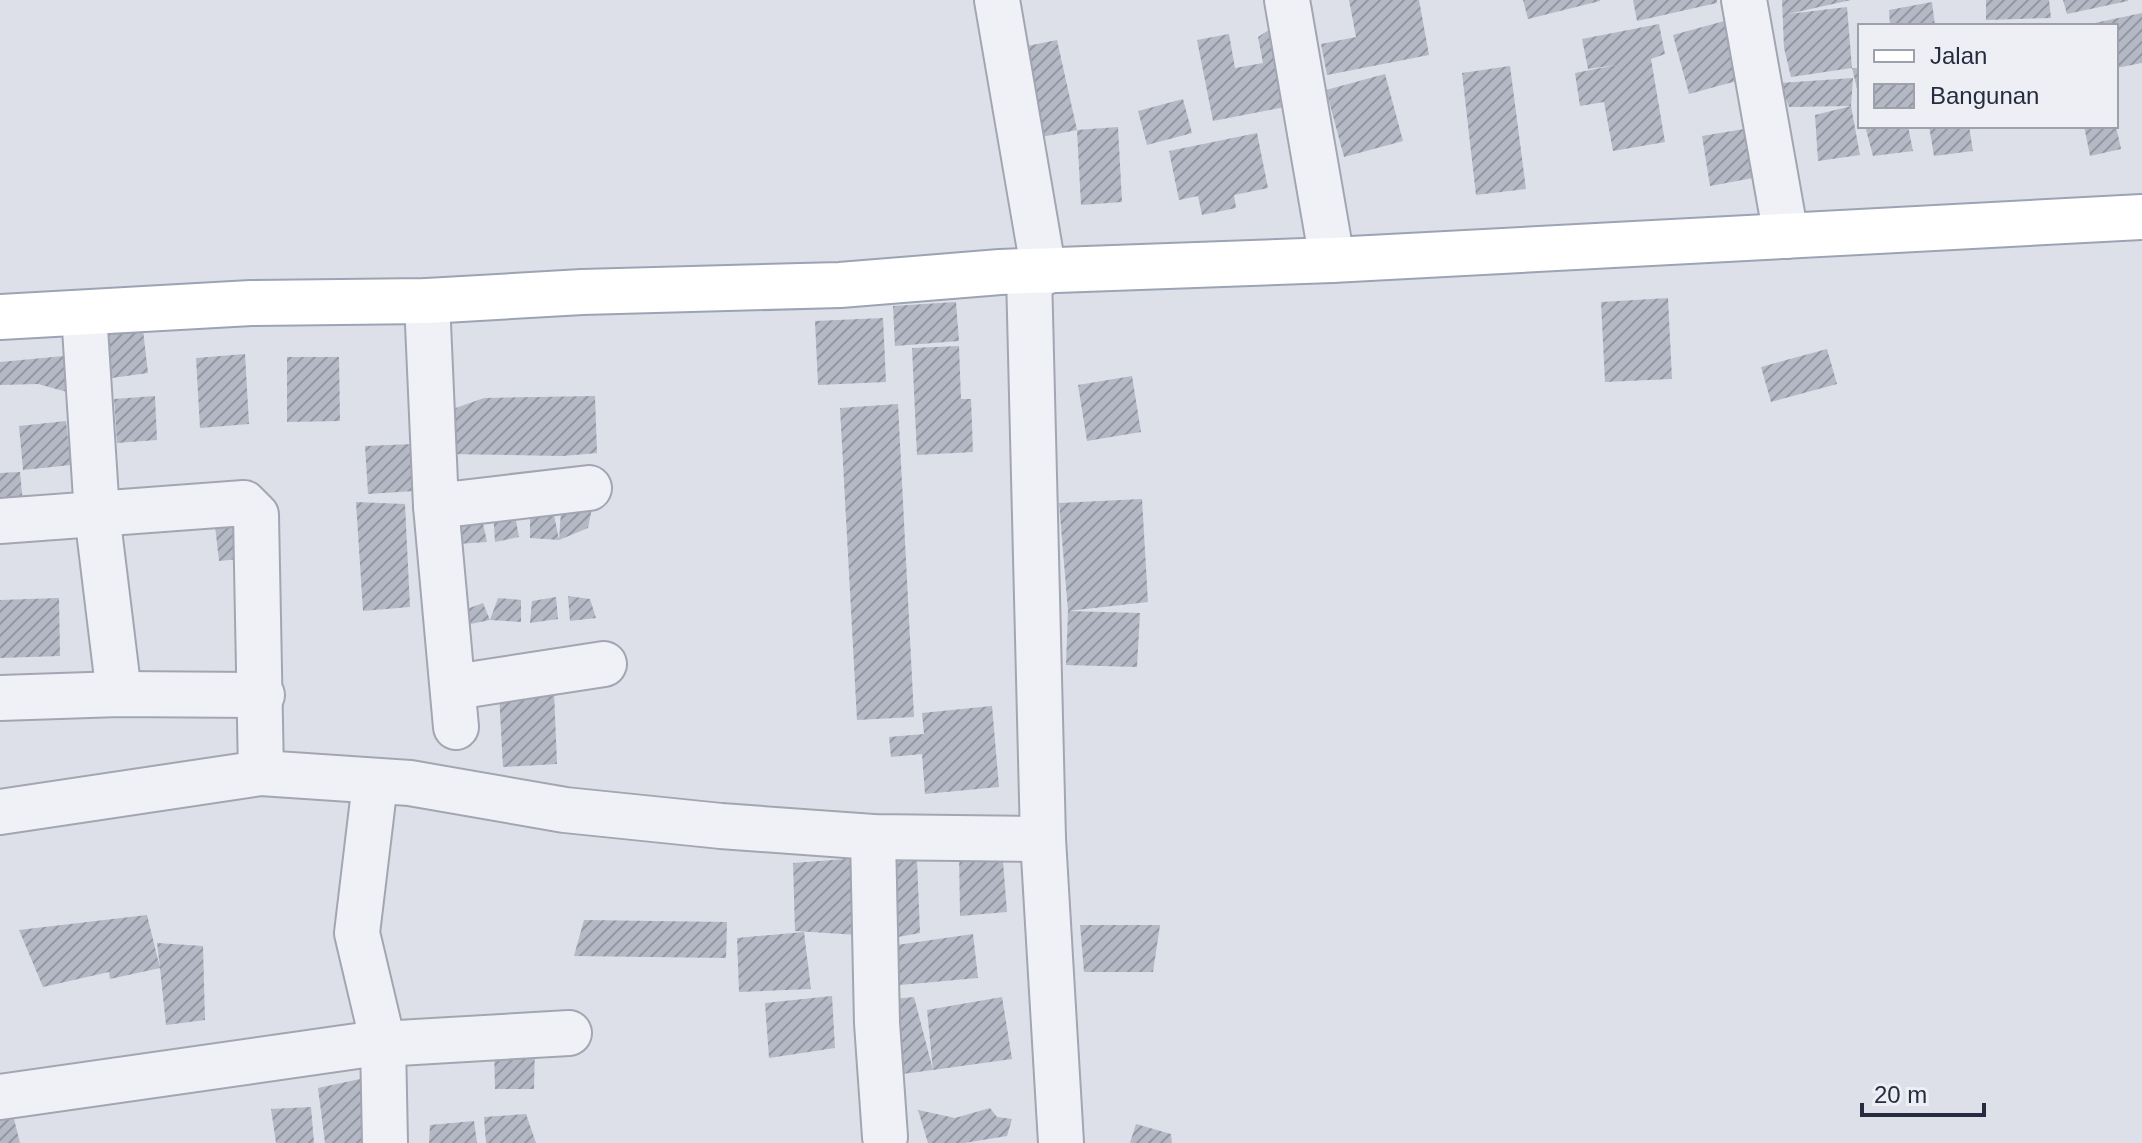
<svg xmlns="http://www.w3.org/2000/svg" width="2142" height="1143" viewBox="0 0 2142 1143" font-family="Arial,sans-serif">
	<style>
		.building { fill: url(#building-hatch) }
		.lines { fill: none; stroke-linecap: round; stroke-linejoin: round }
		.minor-casing { stroke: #a2a6b2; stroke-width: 48 }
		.major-casing { stroke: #9ca3b4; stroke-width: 48 }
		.minor { stroke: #f0f1f6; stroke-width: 44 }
		.major { stroke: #fff; stroke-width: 44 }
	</style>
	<defs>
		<pattern id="building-hatch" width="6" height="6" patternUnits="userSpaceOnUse" patternTransform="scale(2)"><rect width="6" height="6" fill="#b4b9c5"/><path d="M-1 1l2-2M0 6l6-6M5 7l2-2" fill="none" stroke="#9297a1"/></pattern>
	</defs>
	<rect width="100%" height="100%" fill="#dde0e8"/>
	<g class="building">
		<path d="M1349 0H1419L1429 55 1327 75 1321 44 1356 37Z"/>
		<path d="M1523 0H1600V1L1528 19Z"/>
		<path d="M1633 0H1717V3L1637 21Z"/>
		<path d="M1782 0H1851L1788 14 1847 7 1852 68 1791 77 1784 48Z"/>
		<path d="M1986 0H2049L2051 18 1986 20Z"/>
		<path d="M2063 0H2128V1L2067 14Z"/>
		<path d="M1932 2 1935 26H1890L1889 10Z"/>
		<path d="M2142 13V63L2116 68V26L2085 25Z"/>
		<path d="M1728 20 1744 79 1689 94 1673 35Z"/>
		<path d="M1659 24 1665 54 1651 59 1665 142 1613 151 1604 102 1580 106 1575 73 1616 65 1588 69 1582 39Z"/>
		<path d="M1275 26 1290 106 1213 121 1197 40 1229 34 1235 68 1263 63 1258 37Z"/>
		<path d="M1057 40 1077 130 1118 127 1122 202 1081 205 1077 130 1031 139 1012 49Z"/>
		<path d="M1510 66 1526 189 1476 195 1462 73Z"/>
		<path d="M1852 68H1860V97H1859Z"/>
		<path d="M1385 74 1403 141 1344 157 1326 90Z"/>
		<path d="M1853 78 1851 106 1789 107 1780 83Z"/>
		<path d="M1183 99 1192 133 1147 145 1138 111Z"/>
		<path d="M1851 106 1860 155 1818 161 1815 115Z"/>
		<path d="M1865 126H1908L1913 151 1873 156Z"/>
		<path d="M1929 126H1969L1973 151 1934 156Z"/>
		<path d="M2084 126H2116L2121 149 2090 156Z"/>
		<path d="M1744 129 1753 178 1710 186 1702 136Z"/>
		<path d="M1257 133 1268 188 1234 195 1236 208 1202 215 1198 196 1179 200 1169 151Z"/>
		<path d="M1668 298 1672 379 1605 382 1601 302Z"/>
		<path d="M956 302 959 341 895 346 893 306Z"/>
		<path d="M883 318 886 382 818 385 815 321Z"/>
		<path d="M143 330 148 373 112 378 106 335Z"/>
		<path d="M959 346 961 399H971L973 452 917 455 912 348Z"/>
		<path d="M1827 349 1837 384 1771 402 1761 367Z"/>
		<path d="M245 354 249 424 200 428 196 358Z"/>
		<path d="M64 356 67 392 38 384 0 385V362Z"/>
		<path d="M287 357H339L340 421 287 422Z"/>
		<path d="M1132 376 1141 432 1087 441 1078 385Z"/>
		<path d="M155 396 157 440 117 443 114 399Z"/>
		<path d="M595 396 597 453 563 456 448 454 450 410 484 398Z"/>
		<path d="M898 404 914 717 857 720 840 408Z"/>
		<path d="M66 421 71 465 23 470 19 426Z"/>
		<path d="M413 444 415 491 368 494 365 446Z"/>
		<path d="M20 472 23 504 0 506V473Z"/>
		<path d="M1142 499 1148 602 1068 611 1059 503Z"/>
		<path d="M356 502 405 504 410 607 363 611Z"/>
		<path d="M592 508 588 528 559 540 561 511Z"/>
		<path d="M514 510 519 537 495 542 493 511Z"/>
		<path d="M553 510 559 540 530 538V516Z"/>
		<path d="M481 514 487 542 458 544 460 519Z"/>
		<path d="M214 517 237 528 239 559 219 561Z"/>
		<path d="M568 596 590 599 596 618 570 621Z"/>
		<path d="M556 597 558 619 530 623 532 601Z"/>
		<path d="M59 598 60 656 0 658V600Z"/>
		<path d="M498 598 521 600V622L490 620Z"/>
		<path d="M483 603 490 620 461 626 464 610Z"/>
		<path d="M1068 611 1140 613 1137 667 1066 665Z"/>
		<path d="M554 691 557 764 503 767 499 694Z"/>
		<path d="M992 706 999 787 925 794 922 754 891 757 889 737 924 734 922 713Z"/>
		<path d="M1002 849 1007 912 960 916 959 852Z"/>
		<path d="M885 852 917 860 920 933 887 939Z"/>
		<path d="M859 858 858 935 795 931 793 863Z"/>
		<path d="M147 915 160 968 157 943 203 946 205 1020 166 1025 160 968 110 979 109 972 43 987 19 930Z"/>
		<path d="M584 920 727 922 726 958 574 956Z"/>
		<path d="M1080 925H1160L1153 972H1084Z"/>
		<path d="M804 932 811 989 739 992 737 938Z"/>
		<path d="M973 934 978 978 900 985 890 946Z"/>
		<path d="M832 996 835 1048 769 1058 765 1003Z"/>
		<path d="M914 997 933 1070 927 1010 1002 997 1012 1059 933 1070 887 1076 883 1000Z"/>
		<path d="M535 1045 534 1089H495L494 1046Z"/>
		<path d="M360 1079 368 1143H325L318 1088Z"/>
		<path d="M311 1107 314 1143H276L271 1109Z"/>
		<path d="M990 1108 997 1117 1012 1119 1007 1136 964 1143H928L918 1110 955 1118Z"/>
		<path d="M12 1111 20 1143H0V1114Z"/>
		<path d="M526 1114 536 1143H486L484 1117Z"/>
		<path d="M474 1121 477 1143H429L430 1125Z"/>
		<path d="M1136 1124 1171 1134 1172 1143H1130Z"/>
	</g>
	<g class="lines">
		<g class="minor-casing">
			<g id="minor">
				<path d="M997 0 1044 273"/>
				<path d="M1287 0 1332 260"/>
				<path d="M1744 0 1786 236"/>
				<path d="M1029 274 1043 839 1061 1143"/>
				<path d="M427 301 436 506 456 727"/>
				<path d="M84 313 97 514 119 694"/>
				<path d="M436 506 589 488"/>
				<path d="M0 521 244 503 256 515 261 773"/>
				<path d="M455 687 604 664"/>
				<path d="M0 698 119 694 262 695"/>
				<path d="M375 783 357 933 383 1043 385 1143"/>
				<path d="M0 812 261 773 410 783 565 810 721 826 873 837 1043 839"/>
				<path d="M873 837 877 1023 885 1137"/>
				<path d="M0 1097 364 1045 569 1033"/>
			</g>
		</g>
		<g class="major-casing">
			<path id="major" d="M0 317 251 303 427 301 582 292 840 285 1000 272 1332 260 2142 217"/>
		</g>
		<use href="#minor" class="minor"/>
		<use href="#major" class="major"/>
	</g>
	<rect x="1858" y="24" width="260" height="104" fill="#edeff5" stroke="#9da1ac" stroke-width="2"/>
	<rect x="1874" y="50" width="40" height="12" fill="#ffffff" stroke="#9da1ac" stroke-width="2"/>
	<text x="1930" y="64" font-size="24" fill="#262c3f">Jalan</text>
	<rect x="1874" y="84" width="40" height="24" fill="url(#building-hatch)" stroke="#9da1ac" stroke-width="2"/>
	<text x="1930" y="104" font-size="24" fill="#262c3f">Bangunan</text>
	<path d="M1862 1103v12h122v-12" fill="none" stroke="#262c3f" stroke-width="4"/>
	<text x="1874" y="1103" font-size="24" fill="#262c3f" stroke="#edeff5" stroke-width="6" paint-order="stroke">20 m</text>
</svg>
